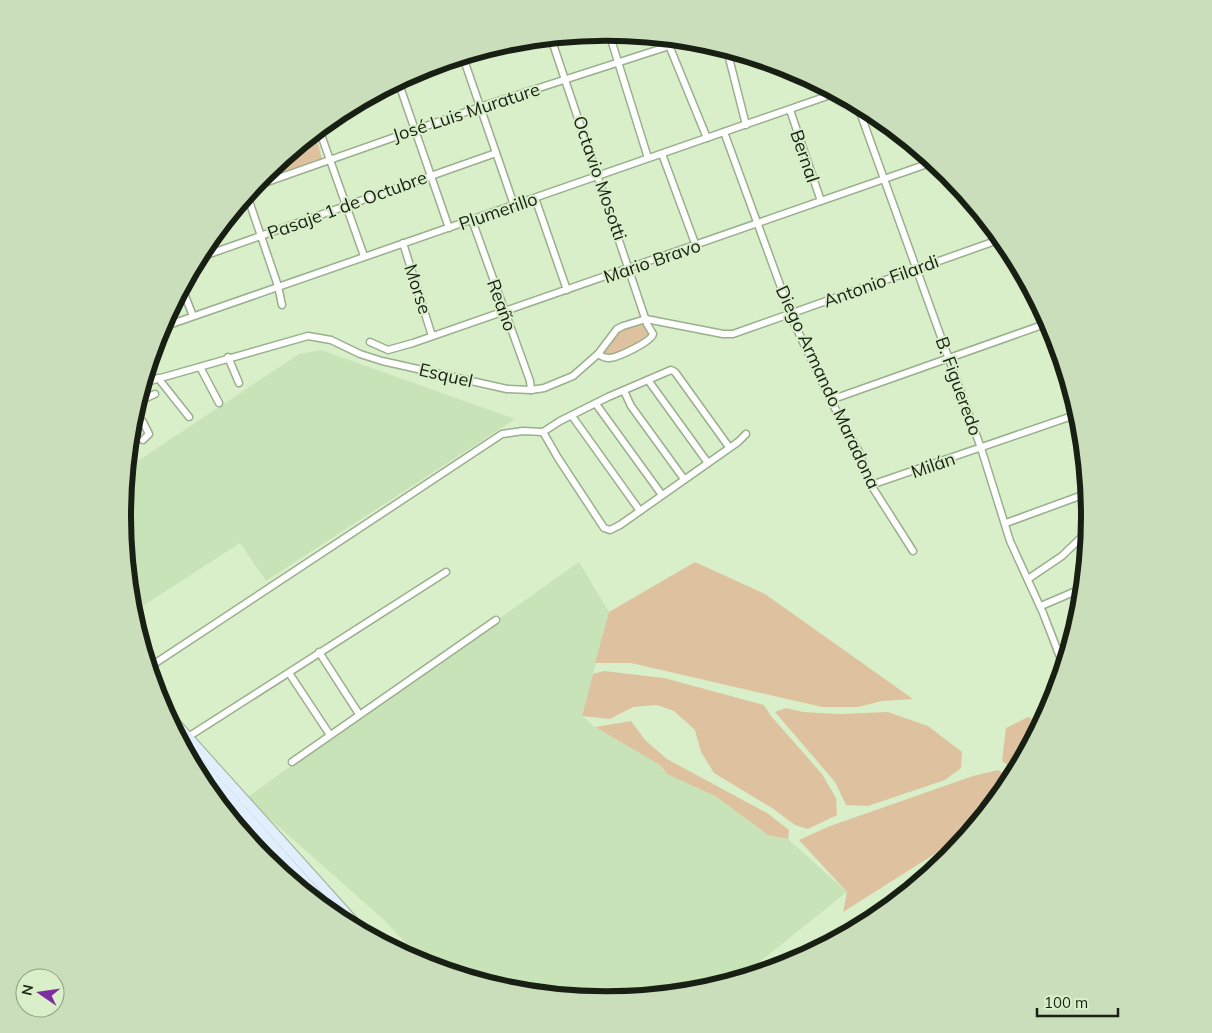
<svg xmlns="http://www.w3.org/2000/svg" width="1212" height="1033" viewBox="0 0 1212 1033" font-family="Mulish,sans-serif">
	<style>
		.built { fill: #c9e3b9 }
		.green { fill: #dec29f }
		.lines { fill: none; stroke-linecap: round; stroke-linejoin: round }
		.minor-casing { stroke: #9aaf8c; stroke-width: 9 }
		.secondary-casing { stroke: #9aaf8c; stroke-width: 11 }
		.minor { stroke: #fff; stroke-width: 6 }
		.secondary { stroke: #e0eefe; stroke-width: 9 }
		.labels { text-anchor: middle; dominant-baseline: central; stroke-width: 4; stroke-linejoin: round; paint-order: stroke }
		.street-label { font-size: 18px; fill: #182013; stroke: #d9efca }
		.rim { fill: none; stroke: #182013; stroke-width: 6 }
	</style>
	<rect width="100%" height="100%" fill="#d9efca"/>
	<g class="built">
		<path d="M321 350 515 419 266 581 240 543 132 613 125 547 133 542 123 530 122 516 127 468 299 354Z"/>
		<path d="M579 562 609 612 582 716 595 727 660 765 667 774 715 796 768 835 788 839 847 892 737 980 700 991 606 1000 511 991 426 965 384 920 246 798Z"/>
	</g>
	<g class="green">
		<path d="M315 132 322 159 257 183 264 174Z"/>
		<path d="M643 324 651 336 648 338 614 355 608 356 603 352C616 333 619 327 643 324Z"/>
		<path d="M695 562 765 594 913 699 882 701 858 707H822L631 663H595L609 612Z"/>
		<path d="M604 671 664 678 764 705 771 716 822 774 836 798 837 815 808 829 795 825 772 808 714 773 701 752 695 730 674 711 657 705 633 707 610 719 582 716 593 674Z"/>
		<path d="M786 708 803 712 840 714 888 712 928 726 962 752 961 768 945 780 868 806 846 805 835 782 775 712Z"/>
		<path d="M1028 717 1032 719 1037 731 1016 771 1002 761 1006 728Z"/>
		<path d="M631 721 645 740 667 759 767 813 789 830 788 839 768 835 715 796 667 774 660 765 595 727Z"/>
		<path d="M998 770 1012 779 971 831 843 912 847 892 799 840 830 826 973 776Z"/>
	</g>
	<g class="lines">
		<g class="minor-casing">
			<g id="minor">
				<path d="M609 33 648 158"/>
				<path d="M551 38 647 324 653 334C651 342 617 358 609 358 605 358 601 356 598 354"/>
				<path d="M666 38 707 138"/>
				<path d="M727 50 746 125"/>
				<path d="M463 57 514 205"/>
				<path d="M398 81 449 228"/>
				<path d="M386 88 464 60"/>
				<path d="M857 104 981 448 1010 541 1043 613 1064 667"/>
				<path d="M790 110 821 201"/>
				<path d="M319 129 364 256"/>
				<path d="M724 132 794 323 831 401 859 452 871 485 913 551"/>
				<path d="M662 154 696 246"/>
				<path d="M253 187 480 107 663 48 679 40"/>
				<path d="M247 195 278 286 282 305"/>
				<path d="M535 198 567 290"/>
				<path d="M472 220 530 381 531 390"/>
				<path d="M403 243 432 336"/>
				<path d="M198 258 496 153"/>
				<path d="M182 288 193 316"/>
				<path d="M160 328 836 93"/>
				<path d="M370 342 388 350 413 343 933 162"/>
				<path d="M228 357 239 383"/>
				<path d="M200 367 219 403"/>
				<path d="M158 378 189 417"/>
				<path d="M648 380 708 463"/>
				<path d="M143 383 308 336 331 340 360 354 382 361 507 389 531 390 544 388 573 376 598 354 617 329 623 326 646 319 723 334H733L1001 239"/>
				<path d="M624 391 631 406 684 479"/>
				<path d="M830 396 839 397 1048 323"/>
				<path d="M137 402 155 394"/>
				<path d="M596 404 662 495"/>
				<path d="M134 413 143 422 149 434 143 440"/>
				<path d="M572 416 640 511"/>
				<path d="M543 432 558 458 604 528 610 530 620 525 738 442 746 434"/>
				<path d="M871 485 1078 414"/>
				<path d="M1006 523 1088 493"/>
				<path d="M1028 579 1062 556 1089 530"/>
				<path d="M1041 606 1083 588"/>
				<path d="M1057 650 1070 646"/>
				<path d="M319 652 359 714"/>
				<path d="M148 668 502 434 523 431 543 432 560 421 608 397 671 370 675 372 729 447"/>
				<path d="M289 673 330 735"/>
				<path d="M188 737 446 572"/>
				<path d="M292 762 496 620"/>
			</g>
		</g>
		<g class="secondary-casing">
			<g id="secondary">
				<path d="M163 709 366 935"/>
				<path d="M180 741 340 920"/>
			</g>
		</g>
		<use href="#minor" class="minor"/>
		<use href="#secondary" class="secondary"/>
	</g>
	<g class="labels">
		<g class="street-label">
			<text transform="translate(466 112) rotate(-18)">José Luis Murature</text>
			<text transform="translate(805 156) rotate(71)">Bernal</text>
			<text transform="translate(600 178) rotate(71)">Octavio Mosotti</text>
			<text transform="translate(347 205) rotate(-20)">Pasaje 1 de Octubre</text>
			<text transform="translate(498 211) rotate(-19)">Plumerillo</text>
			<text transform="translate(652 261) rotate(-19)">Mario Bravo</text>
			<text transform="translate(881 281) rotate(-20)">Antonio Filardi</text>
			<text transform="translate(418 289) rotate(72)">Morse</text>
			<text transform="translate(502 305) rotate(70)">Reaño</text>
			<text transform="translate(446 375) rotate(13)">Esquel</text>
			<text transform="translate(959 386) rotate(70)">B. Figueredo</text>
			<text transform="translate(828 387) rotate(65)">Diego Armando Maradona</text>
			<text transform="translate(933 465) rotate(-19)">Milán</text>
		</g>
	</g>
	<path d="M0 0H1212V1033H0ZM131 516a475 475 0 1 1 950 0a475 475 0 1 1-950 0Z" fill="#cadebb" fill-rule="evenodd"/>
	<path class="rim" d="M131 516a475 475 0 1 1 950 0a475 475 0 1 1-950 0Z"/>
	<g transform="translate(40 993) rotate(283)"><circle r="24" fill="#d9efca" stroke="#8c9c81"/>
	<path d="M0-4L9 19L0 12L-9 19Z" fill="#7d2fa0"/>
	<text y="-8" font-size="14" font-weight="bold" text-anchor="middle" fill="#182013">N</text>
	</g>
	<path d="M1037 1008v8h81v-8" fill="none" stroke="#182013" stroke-width="2.5"/>
	<text x="1044" y="1008" font-size="15" fill="#182013" stroke="#d9efca" stroke-width="4" paint-order="stroke">100 m</text>
</svg>
